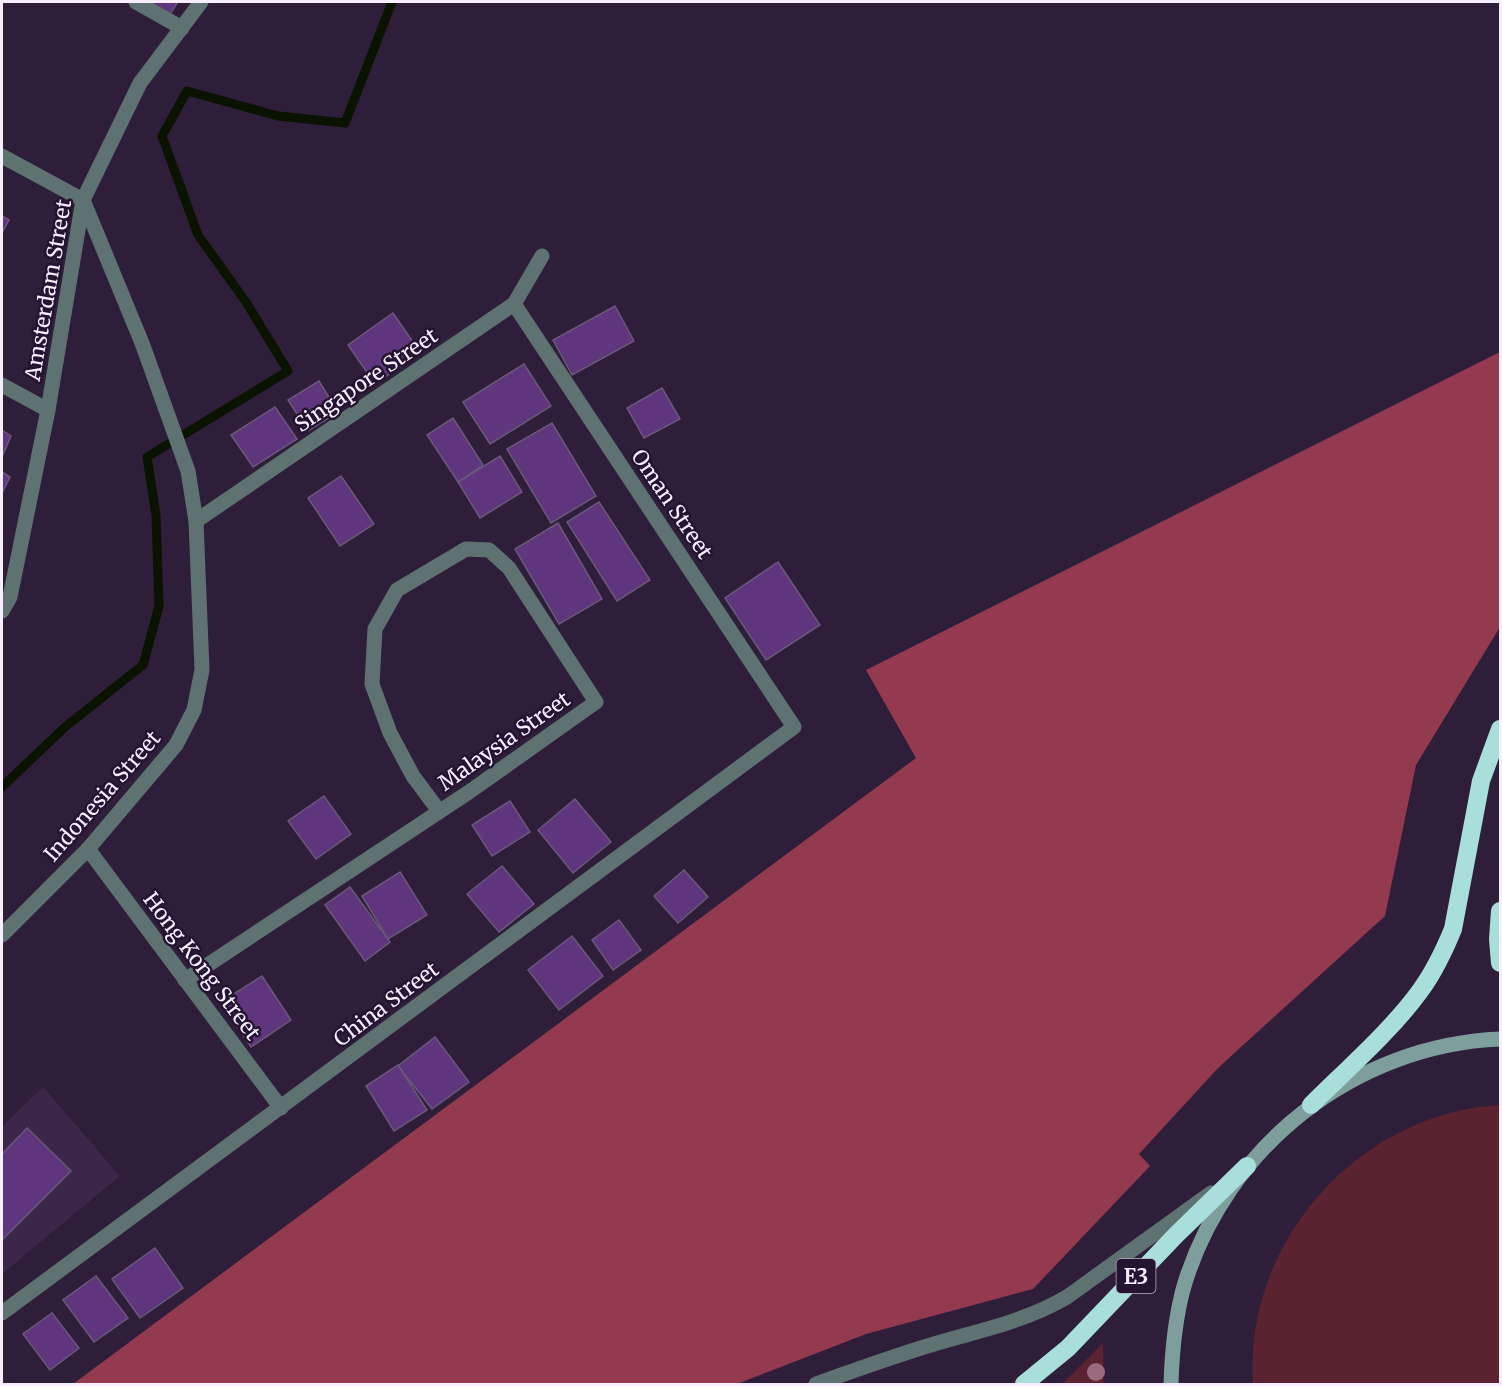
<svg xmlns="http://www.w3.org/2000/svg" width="1502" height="1386" viewBox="0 0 1502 1386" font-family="Merriweather,serif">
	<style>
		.built { fill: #3a2749 }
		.green { fill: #5b222f }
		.forest { fill: #943a4e }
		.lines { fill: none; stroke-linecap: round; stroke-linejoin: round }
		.stream { stroke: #091300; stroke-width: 9 }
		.building { fill: #5f357e; stroke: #6a5879; stroke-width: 1.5 }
		.minor { stroke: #5e7371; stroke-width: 15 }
		.secondary { stroke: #7d9e9b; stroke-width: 15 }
		.motorway { stroke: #a9dfda; stroke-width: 18 }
		.tree { fill: #9b6a7d }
		.labels { text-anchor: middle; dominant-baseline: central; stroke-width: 5; stroke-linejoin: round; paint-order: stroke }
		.shield { fill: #241430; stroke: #b8adc1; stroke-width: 1.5 }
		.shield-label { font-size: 20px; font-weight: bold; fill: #f7efff }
		.street-label { font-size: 21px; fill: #f7efff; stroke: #241430 }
	</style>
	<rect width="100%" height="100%" fill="#2e1e3a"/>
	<path class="built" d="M43 1087 120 1176 2 1274V1127Z"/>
	<g class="green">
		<path d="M1500 1105V1384H1253C1243 1243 1358 1113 1500 1105Z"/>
		<path d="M1103 1343 1104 1384H1062Z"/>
	</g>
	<path class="forest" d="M1500 352V627L1416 765 1385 916 1218 1068 1139 1154 1150 1166 1033 1289 866 1334 737 1384H73L916 758 866 670Z"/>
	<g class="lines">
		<path class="stream" d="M2 787 65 727 143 665 159 606 156 515 147 457 288 371 246 302 198 235 162 136 187 91 278 116 345 123 392 2"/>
	</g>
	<g class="building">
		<path d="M146 2H178L168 17Z"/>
		<path d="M2 216 9 220 2 233Z"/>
		<path d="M615 306 634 341 572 375 553 340Z"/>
		<path d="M393 313 420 352 375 384 348 345Z"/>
		<path d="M524 364 551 406 490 444 463 402Z"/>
		<path d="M319 381 338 412 308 431 288 400Z"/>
		<path d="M662 388 680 419 644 438 627 408Z"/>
		<path d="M275 407 297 439 253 467 231 435Z"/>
		<path d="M453 418 483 465 458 482 427 435Z"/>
		<path d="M552 423 596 496 551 523 507 449Z"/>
		<path d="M2 430 11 436 2 457Z"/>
		<path d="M500 456 522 492 480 518 458 482Z"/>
		<path d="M2 472 10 477 2 493Z"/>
		<path d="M341 476 374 524 340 546 308 498Z"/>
		<path d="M599 502 650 580 617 601 567 522Z"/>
		<path d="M558 523 602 599 559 624 515 549Z"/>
		<path d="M778 562 820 625 766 660 725 598Z"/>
		<path d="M324 796 351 834 316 859 288 821Z"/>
		<path d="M575 799 611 842 573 873 538 830Z"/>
		<path d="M510 801 530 832 492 856 472 825Z"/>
		<path d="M502 866 534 904 499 932 467 894Z"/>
		<path d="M684 870 708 897 678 923 654 896Z"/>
		<path d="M400 872 427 915 388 939 362 896Z"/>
		<path d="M350 887 390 942 365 961 325 905Z"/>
		<path d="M619 920 641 950 613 970 592 940Z"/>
		<path d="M572 936 603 976 559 1010 528 970Z"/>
		<path d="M262 976 291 1020 251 1047 221 1002Z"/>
		<path d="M435 1037 469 1082 432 1109 398 1066Z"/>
		<path d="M398 1065 427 1110 394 1131 366 1086Z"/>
		<path d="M27 1128 71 1171 2 1240V1154Z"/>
		<path d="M155 1248 183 1288 140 1318 112 1279Z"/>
		<path d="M96 1276 128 1318 94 1342 63 1300Z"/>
		<path d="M52 1313 79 1348 50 1370 23 1334Z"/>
	</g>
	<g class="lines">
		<g class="minor">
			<path d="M136 2 182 28"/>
			<path d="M2 156 83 200 142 343 188 471 196 521 202 670 194 710 176 745 88 849 2 935"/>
			<path d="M2 385 48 410"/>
			<path d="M196 521 514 304 542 256"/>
			<path d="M2 611 10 597 48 410 83 200 140 83 201 2"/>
			<path d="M88 849 281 1108"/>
			<path d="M185 980 469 792 596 702 509 568 489 550 466 549 397 590 375 629 372 684 390 733 413 776 439 811"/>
			<path d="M2 1313 794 727 514 304"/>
			<path d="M816 1384C855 1370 894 1356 934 1344 981 1330 1024 1322 1067 1297L1211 1193"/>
		</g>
		<path class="secondary" d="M1171 1384C1172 1351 1175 1318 1184 1286 1226 1146 1355 1045 1500 1039"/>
		<g class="motorway">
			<path d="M1500 911 1498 939 1500 963"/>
			<path d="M1311 1105C1346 1070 1391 1031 1420 991 1434 972 1444 951 1453 929L1481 781 1500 729"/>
			<path d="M1024 1384 1068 1348 1176 1235 1247 1166"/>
		</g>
	</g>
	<circle class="tree" cx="1096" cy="1372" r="9"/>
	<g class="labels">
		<rect class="shield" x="1116.5" y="1259" width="39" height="34" rx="4.5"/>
		<g class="shield-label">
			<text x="1136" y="1276">E3</text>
		</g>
		<g class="street-label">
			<text transform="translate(48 290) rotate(-80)">Amsterdam Street</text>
			<text transform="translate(366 380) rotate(-34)">Singapore Street</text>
			<text transform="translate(672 504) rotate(56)">Oman Street</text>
			<text transform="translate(504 741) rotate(-35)">Malaysia Street</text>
			<text transform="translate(102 796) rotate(-49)">Indonesia Street</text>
			<text transform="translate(202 966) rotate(53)">Hong Kong Street</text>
			<text transform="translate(386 1004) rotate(-37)">China Street</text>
		</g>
	</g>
	<rect width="1502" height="1386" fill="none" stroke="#f7efff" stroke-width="6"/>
</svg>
